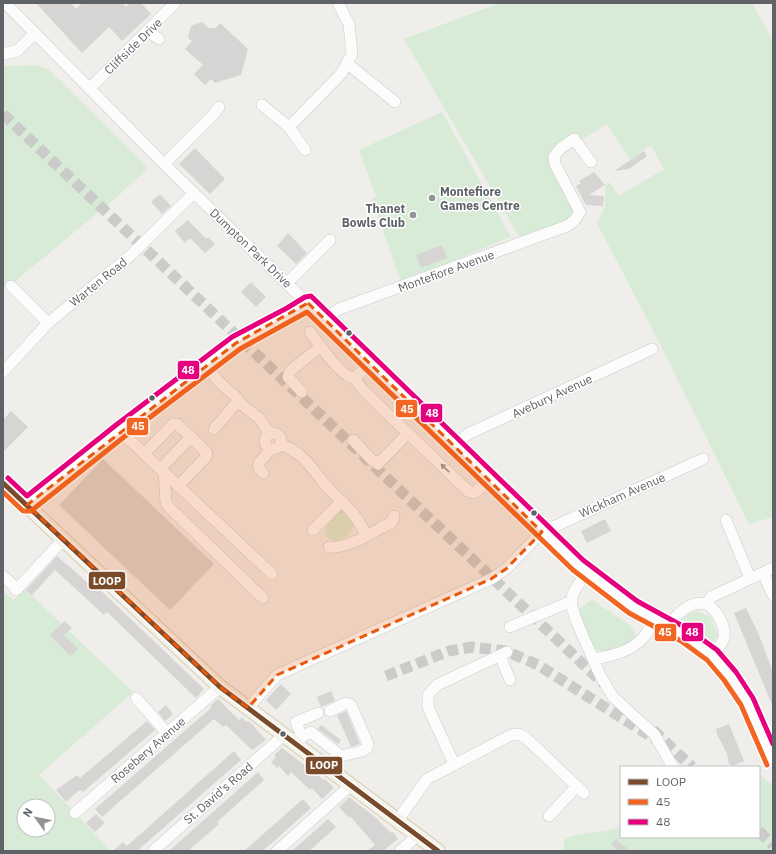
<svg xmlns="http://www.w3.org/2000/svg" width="776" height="854" viewBox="0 0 776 854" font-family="'IBM Plex Sans',sans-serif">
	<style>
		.green { fill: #d8ebd6; fill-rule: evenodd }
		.building { fill: #d6d5d3 }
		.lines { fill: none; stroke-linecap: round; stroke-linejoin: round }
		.minor-tunnel { stroke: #cbcbca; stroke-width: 11; stroke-dasharray: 11 5.5; stroke-linecap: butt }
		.minor-casing { stroke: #cbcccc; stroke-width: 12 }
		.major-casing { stroke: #d7ceb8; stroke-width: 16 }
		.minor { stroke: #fdfcfc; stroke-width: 11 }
		.major { stroke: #f4f2e9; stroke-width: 14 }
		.bus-1-casing { stroke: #fff; stroke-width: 8 }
		.bus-2-casing { stroke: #fff; stroke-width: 8 }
		.bus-3-casing { stroke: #fff; stroke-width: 8 }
		.bus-1 { stroke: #7a4b2a; stroke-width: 5 }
		.bus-2 { stroke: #f26522; stroke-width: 5 }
		.bus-3 { stroke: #e5007d; stroke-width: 5 }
		.oneway { fill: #96999c }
		.marked { fill: #e8590c; fill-opacity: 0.2; stroke: #e8590c; stroke-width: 3; stroke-dasharray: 8 5; stroke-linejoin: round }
		.poi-dot { fill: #919496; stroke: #fff; stroke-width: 1.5 }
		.bus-dot { fill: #5f6368; stroke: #fff; stroke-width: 1.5 }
		.labels { text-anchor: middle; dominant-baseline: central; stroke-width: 3; stroke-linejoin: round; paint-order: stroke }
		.street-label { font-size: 12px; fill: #5f6368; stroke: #fff }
		.poi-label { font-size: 12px; font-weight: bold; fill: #5f6368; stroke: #fff; text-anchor: start }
		.line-badge { stroke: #fff; stroke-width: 1.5 }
		.badge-label { font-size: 11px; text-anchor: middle; font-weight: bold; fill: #fff }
	</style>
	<rect width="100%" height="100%" fill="#efeeea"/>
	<g class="green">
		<path d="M500 3H752L773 41V517L749 524 660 344 597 223 605 207V185L609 182 619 196 664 169 651 145 630 160 607 124 558 155 582 223 527 246 516 231 404 39Z"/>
		<path d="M36 65 48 69 148 168 119 195 7 288 3 284V66Z"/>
		<path d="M442 112 511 237 401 282 372 199 376 196 359 150Z"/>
		<path d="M341 508 354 522C353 534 339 545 328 538 319 525 333 516 341 508Z"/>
		<path d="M25 589 133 692 39 775 111 851H3V591L14 600ZM24 806H48V830H24Z"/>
		<path d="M592 600 631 626 637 638C592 662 593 653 577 610Z"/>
		<path d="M699 612 710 617 719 636 710 644 685 627 684 618 690 613Z"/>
		<path d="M759 774 773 785V851H632L630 849 624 851H553L565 849 563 841C578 830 602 835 621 826V837H759Z"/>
	</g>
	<g class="building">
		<path d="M36 3H71L76 9 82 3H122L126 7 131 3H141L151 14 122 41 109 27 82 53Z"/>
		<path d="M202 22 209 28H216L220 23 248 49 241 75 215 83 211 79 205 85 194 74 203 65 185 49 192 41 188 38 191 26Z"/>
		<path d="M195 148 225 179 210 194 179 164Z"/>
		<path d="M644 151 647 156 629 169 614 171Z"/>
		<path d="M594 172 605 185 589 195 604 196 603 206 586 205 576 186 581 183 579 181Z"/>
		<path d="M160 194 171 206 162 214 151 202Z"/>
		<path d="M188 220 206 239 208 237 215 244 205 253 190 238 185 243 175 231Z"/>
		<path d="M288 233 307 253 296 264 277 246Z"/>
		<path d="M442 245 447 258 421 268 416 255Z"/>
		<path d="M251 282 266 297 256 307 241 292Z"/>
		<path d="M11 411 28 427 3 452V420Z"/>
		<path d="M103 459 214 564 170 610 59 505Z"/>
		<path d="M605 519 611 531 587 543 581 531Z"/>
		<path d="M57 556 95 589 97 587 204 689 196 698 107 612 104 615 55 570 32 595 26 590Z"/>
		<path d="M746 608 759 635 773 672V707L734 613Z"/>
		<path d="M65 621 72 628 64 635 78 649 70 656 50 635Z"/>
		<path d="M281 684 291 694 276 710 266 700Z"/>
		<path d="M331 691 335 701 321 707 317 697Z"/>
		<path d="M218 699 239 720 242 717 246 722 248 721 253 725 266 740 252 750 226 725 223 727 214 719 102 817 95 809 211 708 210 706Z"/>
		<path d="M166 705 173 714 165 721 158 712Z"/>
		<path d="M346 711 360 744H359L351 747 337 715Z"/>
		<path d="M147 721 155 730 83 792 81 790 78 791 66 802 56 790 77 775 80 778Z"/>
		<path d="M729 724 744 761 733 766 729 764 727 754 717 734 716 729Z"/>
		<path d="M321 725 341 740 338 744 318 729Z"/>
		<path d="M282 748 324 780 325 779 334 788 322 799 312 788 310 790 291 772 288 776 279 766 277 768 271 762 276 757 274 755Z"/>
		<path d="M234 751 241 760 137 851H113L123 842 127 846Z"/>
		<path d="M258 772 264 780 217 822 219 824 188 851H169Z"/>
		<path d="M349 797 375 817 391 833 393 832 398 839 383 851H367L375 845 352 818 347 816 339 807Z"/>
		<path d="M303 799 311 808 272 843 262 851H244Z"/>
		<path d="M96 814 105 823 95 832 86 823Z"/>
		<path d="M328 819 336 827 309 851H292Z"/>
		<path d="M616 839 630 851H618L614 847 611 845Z"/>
	</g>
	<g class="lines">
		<g class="minor-tunnel">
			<path d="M3 114 604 684"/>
			<path d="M386 676 449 651 472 647 506 651 538 665 655 739"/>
			<path d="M653 730 692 767"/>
			<path d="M759 831 773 845"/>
		</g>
		<g class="minor-casing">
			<g id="minor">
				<path d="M5 3 164 164 565 554C587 573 608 591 633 607 659 623 691 634 713 656 743 686 757 724 773 762"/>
				<path d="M147 31 159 39"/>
				<path d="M3 54 17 51 35 33"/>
				<path d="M348 64 395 102"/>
				<path d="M90 88 175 3"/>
				<path d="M262 105 289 127 305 150"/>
				<path d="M289 127 341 74 352 54 349 24 338 3"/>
				<path d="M164 164 213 115 219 107"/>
				<path d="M287 283 330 240"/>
				<path d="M11 286 48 323"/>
				<path d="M324 319 339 309 567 226 574 221 580 212 555 164 554 156 561 148 574 139 591 162"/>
				<path d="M310 332C317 342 342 378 354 378L364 391 468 491 474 493 489 480"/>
				<path d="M206 365 219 382 236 397 242 405 260 419 270 434"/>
				<path d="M3 372 48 323 130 256 194 193"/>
				<path d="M354 378 370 364"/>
				<path d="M302 392 288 377 290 371 320 347"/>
				<path d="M214 429 238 401"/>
				<path d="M120 431 272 574"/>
				<circle cx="273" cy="441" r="8"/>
				<path d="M353 440 371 459 378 464 408 433"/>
				<path d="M280 444C302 452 310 466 323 482 340 503 354 508 366 535"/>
				<path d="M454 445 468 434 652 349"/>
				<path d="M144 454 173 424H177L207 453 206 457 178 486"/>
				<path d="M160 469 191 437"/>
				<path d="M164 472 166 503 169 507 263 598"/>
				<path d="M263 473 258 467 259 463 271 449"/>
				<path d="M27 505 120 431 236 343C259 328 286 320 308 303"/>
				<path d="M726 520 750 578"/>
				<path d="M313 530 342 501"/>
				<path d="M329 547C349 549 374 531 392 522L394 516"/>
				<path d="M587 573C582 580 574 588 572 597 568 610 588 645 593 659 609 657 632 651 643 638 648 633 651 625 654 619"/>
				<path d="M763 573 773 595"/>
				<path d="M3 576 17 589"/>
				<path d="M16 590 63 540"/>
				<path d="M707 604 711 597 773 568"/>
				<path d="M510 627 572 601"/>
				<path d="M669 627C676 614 690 600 707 604 716 610 726 625 724 637 723 644 716 650 712 655"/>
				<path d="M500 656 510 680"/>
				<path d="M593 659 600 675 613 697 654 734 673 767"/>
				<path d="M136 698 167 733"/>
				<path d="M248 708 277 675 491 579 506 569 542 532 703 459"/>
				<path d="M302 737 296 722 318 713"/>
				<path d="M293 742 311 732 341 756"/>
				<path d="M454 764 428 707V695L437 685 507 652"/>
				<path d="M330 770 341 756 362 751 367 748 368 744 351 705 346 703 330 711"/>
				<path d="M75 813 220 687"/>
				<path d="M549 816 577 786"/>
				<path d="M398 820 427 779 511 735 518 734 526 738 584 793"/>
				<path d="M153 851 284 735"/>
				<path d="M277 851 351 785"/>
				<path d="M400 851 418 835"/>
			</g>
		</g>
		<g class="major-casing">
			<path id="major" d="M3 483 220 687 438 851"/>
		</g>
		<use href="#minor" class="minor"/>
		<use href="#major" class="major"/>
		<g class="bus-1-casing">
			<path id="bus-1" d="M3 483 220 687 438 851"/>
		</g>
		<g class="bus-2-casing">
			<path id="bus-2" d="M3 492 23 511H31L124 437 240 349 307 312 573 570 629 613 681 641 707 660 724 680 741 705 767 765"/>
		</g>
		<g class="bus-3-casing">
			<path id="bus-3" d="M8 478 27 496 116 425 232 337 287 308 305 297 311 296 583 560 637 601 688 629 717 650 736 672 753 698 773 744"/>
		</g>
		<use href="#bus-1" class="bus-1"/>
		<use href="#bus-2" class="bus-2"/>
		<use href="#bus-3" class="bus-3"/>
	</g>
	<defs><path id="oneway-solid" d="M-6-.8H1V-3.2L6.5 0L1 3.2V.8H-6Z"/></defs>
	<use class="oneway" href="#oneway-solid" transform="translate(445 468) rotate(-136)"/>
	<path class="marked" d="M308 303 542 532 506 569 491 579 277 675 248 708 220 687 27 505 236 343Z"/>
	<g class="poi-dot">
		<circle cx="432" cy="198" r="4"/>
		<circle cx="413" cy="215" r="4"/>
	</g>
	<g class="bus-dot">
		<circle cx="349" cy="333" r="3.5"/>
		<circle cx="152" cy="398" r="3.5"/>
		<circle cx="534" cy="513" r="3.5"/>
		<circle cx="283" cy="734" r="3.5"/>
	</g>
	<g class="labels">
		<g class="street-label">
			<text transform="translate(133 46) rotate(-44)">Cliffside Drive</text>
			<text transform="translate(251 248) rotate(44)">Dumpton Park Drive</text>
			<text transform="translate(446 271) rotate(-20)">Montefiore Avenue</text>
			<text transform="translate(98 282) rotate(-39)">Warten Road</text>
			<text transform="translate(552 396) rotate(-25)">Avebury Avenue</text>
			<text transform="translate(622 495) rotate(-24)">Wickham Avenue</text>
			<text transform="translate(148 750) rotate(-41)">Rosebery Avenue</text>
			<text transform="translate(218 793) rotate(-41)">St. David's Road</text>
		</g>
		<g class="poi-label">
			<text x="440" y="191">Montefiore<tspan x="440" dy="14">Games Centre</tspan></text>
			<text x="405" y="208" text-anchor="end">Thanet<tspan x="405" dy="14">Bowls Club</tspan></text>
		</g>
	</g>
	<g class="line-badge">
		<rect x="177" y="360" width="23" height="20" rx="4" fill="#e5007d"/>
		<rect x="395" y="399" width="23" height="19" rx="4" fill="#f26522"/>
		<rect x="420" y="403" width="23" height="20" rx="4" fill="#e5007d"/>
		<rect x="126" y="417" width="23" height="19" rx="4" fill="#f26522"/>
		<rect x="88" y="571" width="38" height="19" rx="4" fill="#7a4b2a"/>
		<rect x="681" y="622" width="23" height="20" rx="4" fill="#e5007d"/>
		<rect x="654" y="623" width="23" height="19" rx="4" fill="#f26522"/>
		<rect x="305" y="756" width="38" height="19" rx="4" fill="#7a4b2a"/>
	</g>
	<g class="badge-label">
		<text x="188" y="374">48</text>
		<text x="407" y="413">45</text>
		<text x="432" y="417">48</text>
		<text x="138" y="430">45</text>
		<text x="107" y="585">LOOP</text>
		<text x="692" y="636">48</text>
		<text x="665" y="636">45</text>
		<text x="324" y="769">LOOP</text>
	</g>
	<rect width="776" height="854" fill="none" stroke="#5f6368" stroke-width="8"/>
	<rect x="620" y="766" width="140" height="72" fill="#ffffff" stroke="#bfc1c3"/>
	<rect x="628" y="779" width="20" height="6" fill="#7a4b2a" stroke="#bfc1c3"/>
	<text x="656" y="786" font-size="12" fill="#5f6368">LOOP</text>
	<rect x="628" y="799" width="20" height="6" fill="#f26522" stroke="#bfc1c3"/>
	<text x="656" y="806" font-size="12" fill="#5f6368">45</text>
	<rect x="628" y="819" width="20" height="6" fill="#e5007d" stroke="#bfc1c3"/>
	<text x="656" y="826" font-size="12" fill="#5f6368">48</text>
	<g transform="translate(36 818) rotate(303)"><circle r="19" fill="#ffffff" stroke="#bfc1c3"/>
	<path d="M0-3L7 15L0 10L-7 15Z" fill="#919496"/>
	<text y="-6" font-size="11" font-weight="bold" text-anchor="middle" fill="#5f6368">N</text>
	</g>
</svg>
